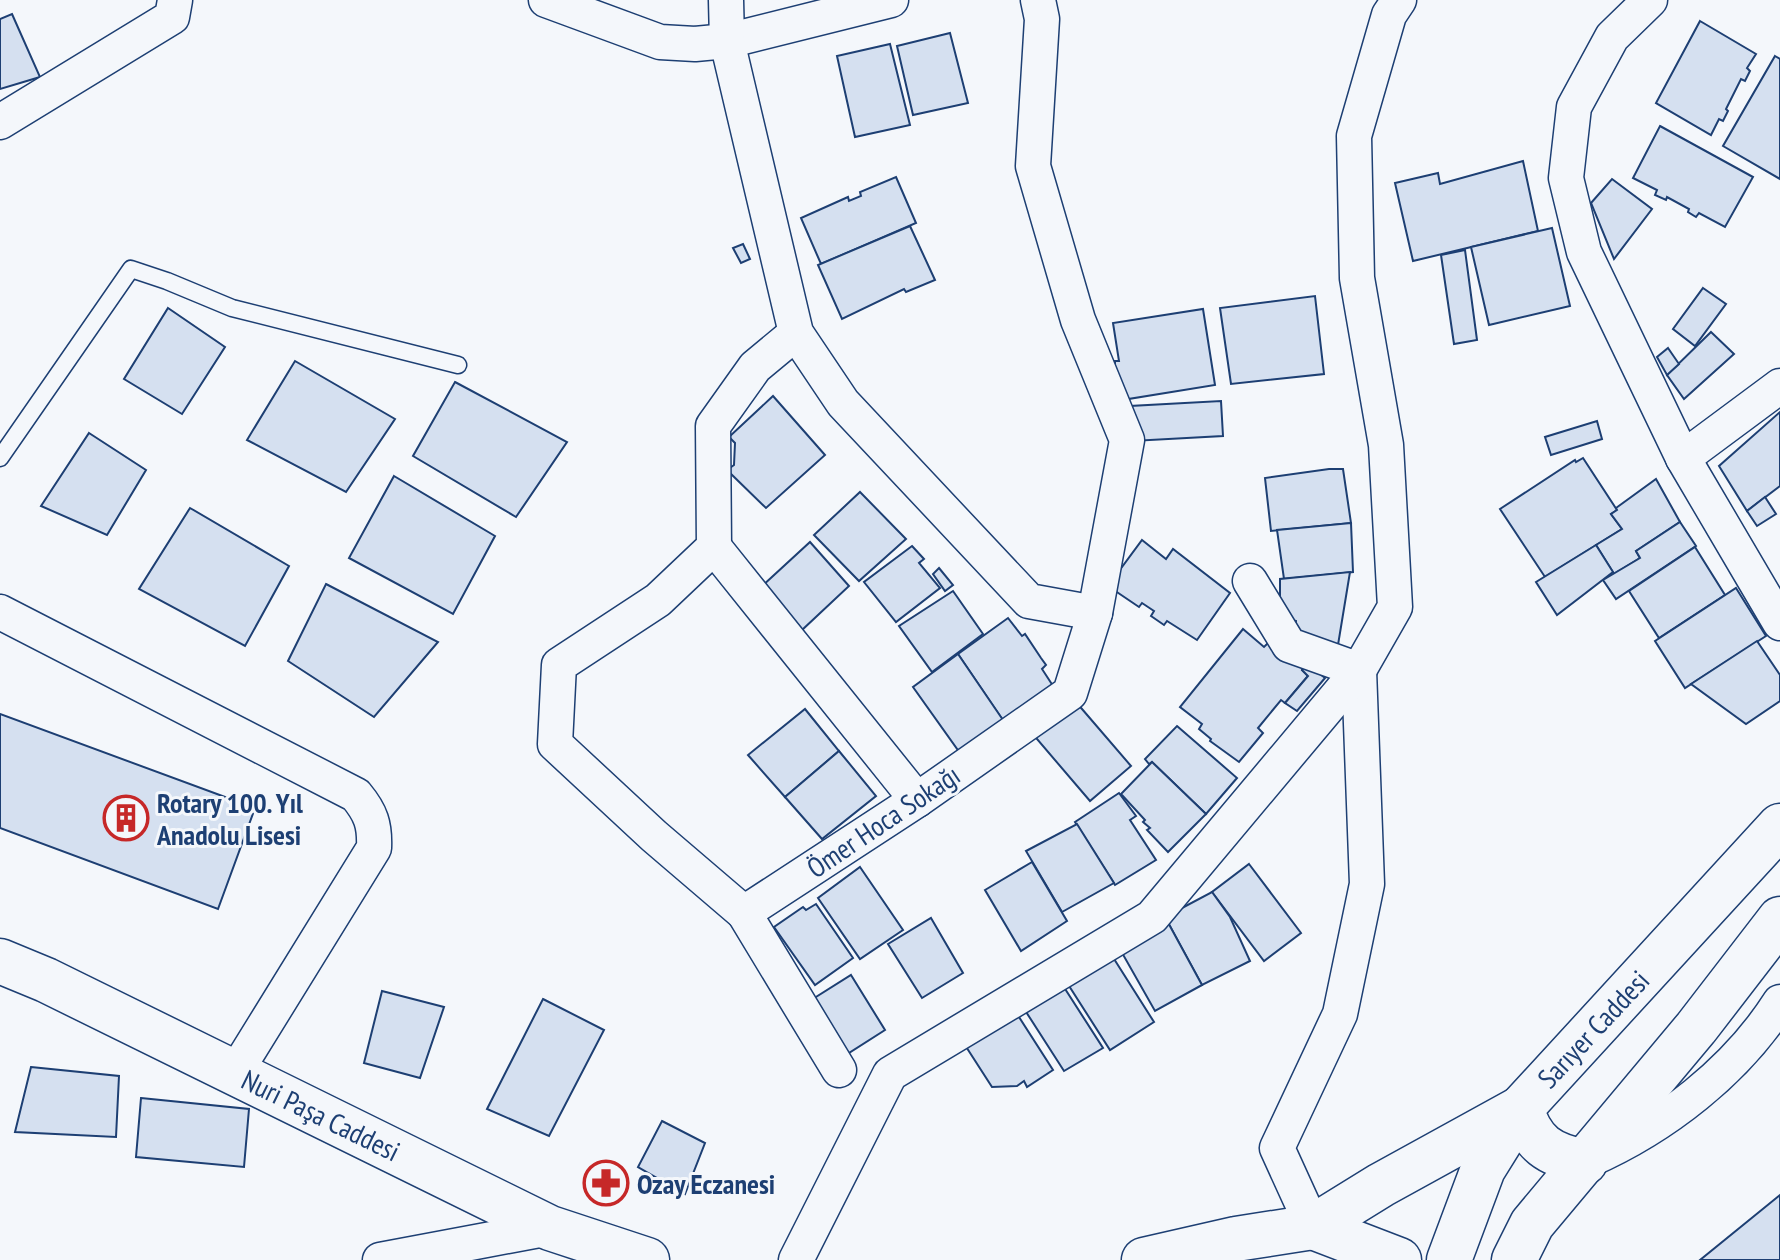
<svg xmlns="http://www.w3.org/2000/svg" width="1780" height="1260" viewBox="0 0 1780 1260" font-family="'PT Sans Narrow',sans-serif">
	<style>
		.building { fill: #d5e0f0; stroke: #1d3f73; stroke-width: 2 }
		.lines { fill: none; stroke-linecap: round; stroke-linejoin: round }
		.lane-casing { stroke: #1d3f73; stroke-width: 19 }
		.street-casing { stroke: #1d3f73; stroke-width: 37 }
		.secondary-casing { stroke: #1d3f73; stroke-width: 47 }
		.primary-casing { stroke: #1d3f73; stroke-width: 47 }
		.lane { stroke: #f4f7fb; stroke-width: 16 }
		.street { stroke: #f4f7fb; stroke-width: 34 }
		.secondary { stroke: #f4f7fb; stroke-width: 44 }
		.primary { stroke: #f4f7fb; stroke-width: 44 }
		.labels { text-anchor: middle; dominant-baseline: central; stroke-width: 6; stroke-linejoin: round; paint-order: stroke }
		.poi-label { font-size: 28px; font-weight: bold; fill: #1d3f73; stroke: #f4f7fb; text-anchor: start }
		.street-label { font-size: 28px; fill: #1d3f73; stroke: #f4f7fb }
	</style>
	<rect width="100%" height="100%" fill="#f4f7fb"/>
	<g class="building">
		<path d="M12 14 40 77 0 89V19Z"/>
		<path d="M1700 21 1756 54 1747 68 1750 71 1745 81 1741 79 1726 109 1728 111 1723 121 1719 119 1711 135 1656 103Z"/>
		<path d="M950 33 968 103 913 115 897 46Z"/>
		<path d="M890 44 910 125 855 137 837 56Z"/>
		<path d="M1775 56 1780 59V179L1723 146Z"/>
		<path d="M1660 126 1753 177 1725 227 1699 213 1696 217 1688 212 1689 209 1667 197 1666 200 1655 195 1657 190 1633 178Z"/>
		<path d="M1523 161 1538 231 1413 261 1395 183 1438 173 1440 184Z"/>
		<path d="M896 177 916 223 821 264 801 218 848 197 849 201 861 196 860 192Z"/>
		<path d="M1612 179 1652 209 1614 259 1591 203Z"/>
		<path d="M910 226 935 280 906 292 904 289 842 319 818 265Z"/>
		<path d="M1552 228 1570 306 1489 325 1471 247Z"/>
		<path d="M743 244 750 259 741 263 733 248Z"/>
		<path d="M1465 250 1477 340 1454 344 1441 255Z"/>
		<path d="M1703 288 1726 304 1695 346 1673 329Z"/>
		<path d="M1315 296 1324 374 1231 384 1220 308Z"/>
		<path d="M168 308 225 347 182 414 124 379Z"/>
		<path d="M1203 309 1215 385 1122 400 1115 367V361H1119L1113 323Z"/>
		<path d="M1711 332 1734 354 1684 399 1667 375Z"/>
		<path d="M1668 348 1679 364 1667 375 1657 357Z"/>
		<path d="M295 361 395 419 346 492 247 440Z"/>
		<path d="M455 382 567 442 516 517 413 456Z"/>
		<path d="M773 396 825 455 766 508 727 470 734 465 735 443 729 437Z"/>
		<path d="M1221 401 1223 436 1132 441 1130 406Z"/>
		<path d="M1780 412V486L1747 511 1719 466Z"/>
		<path d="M1597 421 1602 439 1551 455 1545 437Z"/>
		<path d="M89 433 146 470 107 535 41 506Z"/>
		<path d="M1583 458 1617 510 1611 514 1622 529 1545 577 1500 509 1575 460 1576 462Z"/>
		<path d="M1329 469H1343L1351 523 1271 531 1265 478Z"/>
		<path d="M394 476 495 536 453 614 349 558Z"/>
		<path d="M1656 479 1680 522 1636 551 1640 558 1614 574 1596 545 1622 529 1611 514 1617 510 1616 508Z"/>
		<path d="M860 492 906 539 859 581 814 535Z"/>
		<path d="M1765 497 1776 514 1757 526 1747 511Z"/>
		<path d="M190 508 289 566 245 646 139 589Z"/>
		<path d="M1680 522 1696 546 1616 599 1603 580 1640 558 1636 551Z"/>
		<path d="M1351 523 1353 572 1284 579 1277 530Z"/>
		<path d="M1142 540 1166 559 1173 549 1230 593 1197 640 1167 621 1164 625 1151 616 1154 611 1142 603 1139 607 1108 586Z"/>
		<path d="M810 542 849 586 802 630 761 587Z"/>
		<path d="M1596 545 1613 572 1557 615 1536 582Z"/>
		<path d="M912 546 924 559 919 563 940 588 896 622 864 582Z"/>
		<path d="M1695 547 1725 595 1659 638 1629 591Z"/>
		<path d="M939 568 953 585 945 591 933 574Z"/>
		<path d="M1350 572 1338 645 1295 634 1296 621 1280 617V579Z"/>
		<path d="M326 584 438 642 374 717 288 661Z"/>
		<path d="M1736 588 1766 636 1685 688 1655 641Z"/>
		<path d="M953 591 983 634 932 672 899 626Z"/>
		<path d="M1008 618 1022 636 1025 634 1041 658 1046 665 1042 669 1055 689 1004 722 958 654Z"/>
		<path d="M1243 629 1264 647 1269 642 1285 652 1303 668 1302 670 1308 676 1285 703 1281 700 1258 728 1263 733 1239 762 1210 741 1211 739 1199 729 1202 724 1180 707Z"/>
		<path d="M1757 641 1780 675V701L1746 724 1691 684Z"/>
		<path d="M958 654 1003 720 960 753 913 687Z"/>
		<path d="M1307 663 1325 678 1297 711 1285 703 1308 676 1302 670Z"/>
		<path d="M1076 702 1131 766 1090 801 1031 732Z"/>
		<path d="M805 709 839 751 785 797 748 755Z"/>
		<path d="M0 714 255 808 218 909 0 828Z"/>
		<path d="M1177 726 1237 778 1206 814 1152 762 1149 764 1145 759Z"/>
		<path d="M839 751 876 796 822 839 785 797Z"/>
		<path d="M1152 762 1206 814 1168 852 1147 830 1150 828 1143 822 1145 820 1121 794Z"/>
		<path d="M1119 793 1136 816 1130 820 1156 860 1115 885 1075 822Z"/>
		<path d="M1077 824 1114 883 1062 912 1026 851Z"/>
		<path d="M1032 862 1067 921 1021 951 985 890Z"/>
		<path d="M1249 864 1301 933 1264 961 1212 892Z"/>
		<path d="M860 867 903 930 860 959 818 898Z"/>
		<path d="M1212 892 1230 917 1250 961 1202 985 1165 917Z"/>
		<path d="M816 904 853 958 815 985 774 927 803 907 806 910Z"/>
		<path d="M1165 917 1202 985 1155 1011 1117 944Z"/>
		<path d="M931 918 963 973 922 998 888 944Z"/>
		<path d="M1109 951 1154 1022 1110 1050 1064 978Z"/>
		<path d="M851 975 885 1030 841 1058 808 1002Z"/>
		<path d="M1060 981 1103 1048 1064 1071 1021 1004Z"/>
		<path d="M382 991 444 1007 420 1078 364 1063Z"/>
		<path d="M543 999 604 1030 549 1136 487 1109Z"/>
		<path d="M1010 1003 1053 1070 1027 1087 1024 1081 1017 1086 992 1087 963 1042Z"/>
		<path d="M31 1067 119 1076 116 1137 15 1132Z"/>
		<path d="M141 1098 249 1109 244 1167 136 1157Z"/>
		<path d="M662 1121 705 1143 685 1194 638 1167Z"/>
		<path d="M1780 1195V1260H1700Z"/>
	</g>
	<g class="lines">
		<g class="lane-casing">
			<path id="lane" d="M0 458 131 269 167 281 232 308 458 365"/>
		</g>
		<g class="street-casing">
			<g id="street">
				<path d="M546 0 660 42 695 44 727 41 891 0"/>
				<path d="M726 0 727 41 796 333 843 403 1029 601 1095 613"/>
				<path d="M1650 0 1612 37 1574 107 1566 178 1584 252 1683 458 1780 623"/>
				<path d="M0 122 172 17 175 0"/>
				<path d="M796 333 755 367 713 426 714 547 658 600 559 665 555 744 654 836 744 913 917 800 1070 693 1095 613 1127 440 1078 320 1033 166 1042 19 1038 0"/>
				<path d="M1683 458 1780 386"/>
				<path d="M714 547 917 800"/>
				<path d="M1250 581 1289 645 1359 670 1367 884 1340 1014 1277 1148 1313 1227"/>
				<path d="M0 612 356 795C371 813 375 825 374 848L235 1073"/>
				<path d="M744 913 839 1070"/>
				<path d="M1589 1160C1664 1127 1736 1071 1780 1002"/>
				<path d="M380 1260 550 1228"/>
				<path d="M796 1260 890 1074 1152 917 1359 670 1395 607 1386 445 1357 278 1354 136 1389 15 1399 0"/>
			</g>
		</g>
		<g class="secondary-casing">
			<g id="secondary">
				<path d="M0 961 46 980 550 1228 647 1260"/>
				<path d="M1313 1227 1399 1260"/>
				<path d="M1144 1260 1236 1239 1313 1227 1381 1185 1521 1108"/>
			</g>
		</g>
		<g class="primary-casing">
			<g id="primary">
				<path d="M1521 1108C1532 1144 1549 1155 1585 1162"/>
				<path d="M1449 1260 1483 1169 1521 1108 1780 826"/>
				<path d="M1514 1260 1532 1224 1696 1028 1780 919"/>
			</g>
		</g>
		<use href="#lane" class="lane"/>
		<use href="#street" class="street"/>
		<use href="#secondary" class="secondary"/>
		<use href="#primary" class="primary"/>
	</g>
	<defs>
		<g id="building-ring" transform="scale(2.3)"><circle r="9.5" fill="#f4f7fb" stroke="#c62828" stroke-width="1.5"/><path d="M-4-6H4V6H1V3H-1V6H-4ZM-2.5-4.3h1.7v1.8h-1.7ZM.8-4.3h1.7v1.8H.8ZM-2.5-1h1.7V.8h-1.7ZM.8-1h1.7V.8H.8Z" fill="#c62828"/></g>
		<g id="pharmacy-ring" transform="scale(2.3)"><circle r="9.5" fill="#f4f7fb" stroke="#c62828" stroke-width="1.5"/><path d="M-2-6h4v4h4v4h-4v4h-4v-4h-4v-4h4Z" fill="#c62828"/></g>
	</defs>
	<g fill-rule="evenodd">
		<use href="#building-ring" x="126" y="818"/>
		<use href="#pharmacy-ring" x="606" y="1183"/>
	</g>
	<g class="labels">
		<g class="poi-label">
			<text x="157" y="802">Rotary 100. Yıl<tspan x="157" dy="32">Anadolu Lisesi</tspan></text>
			<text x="637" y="1183">Ozay Eczanesi</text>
		</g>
		<g class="street-label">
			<text transform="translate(883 821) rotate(-34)">Ömer Hoca Sokağı</text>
			<text transform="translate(1593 1029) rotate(-47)">Sarıyer Caddesi</text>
			<text transform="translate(321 1115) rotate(26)">Nuri Paşa Caddesi</text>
		</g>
	</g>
</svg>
